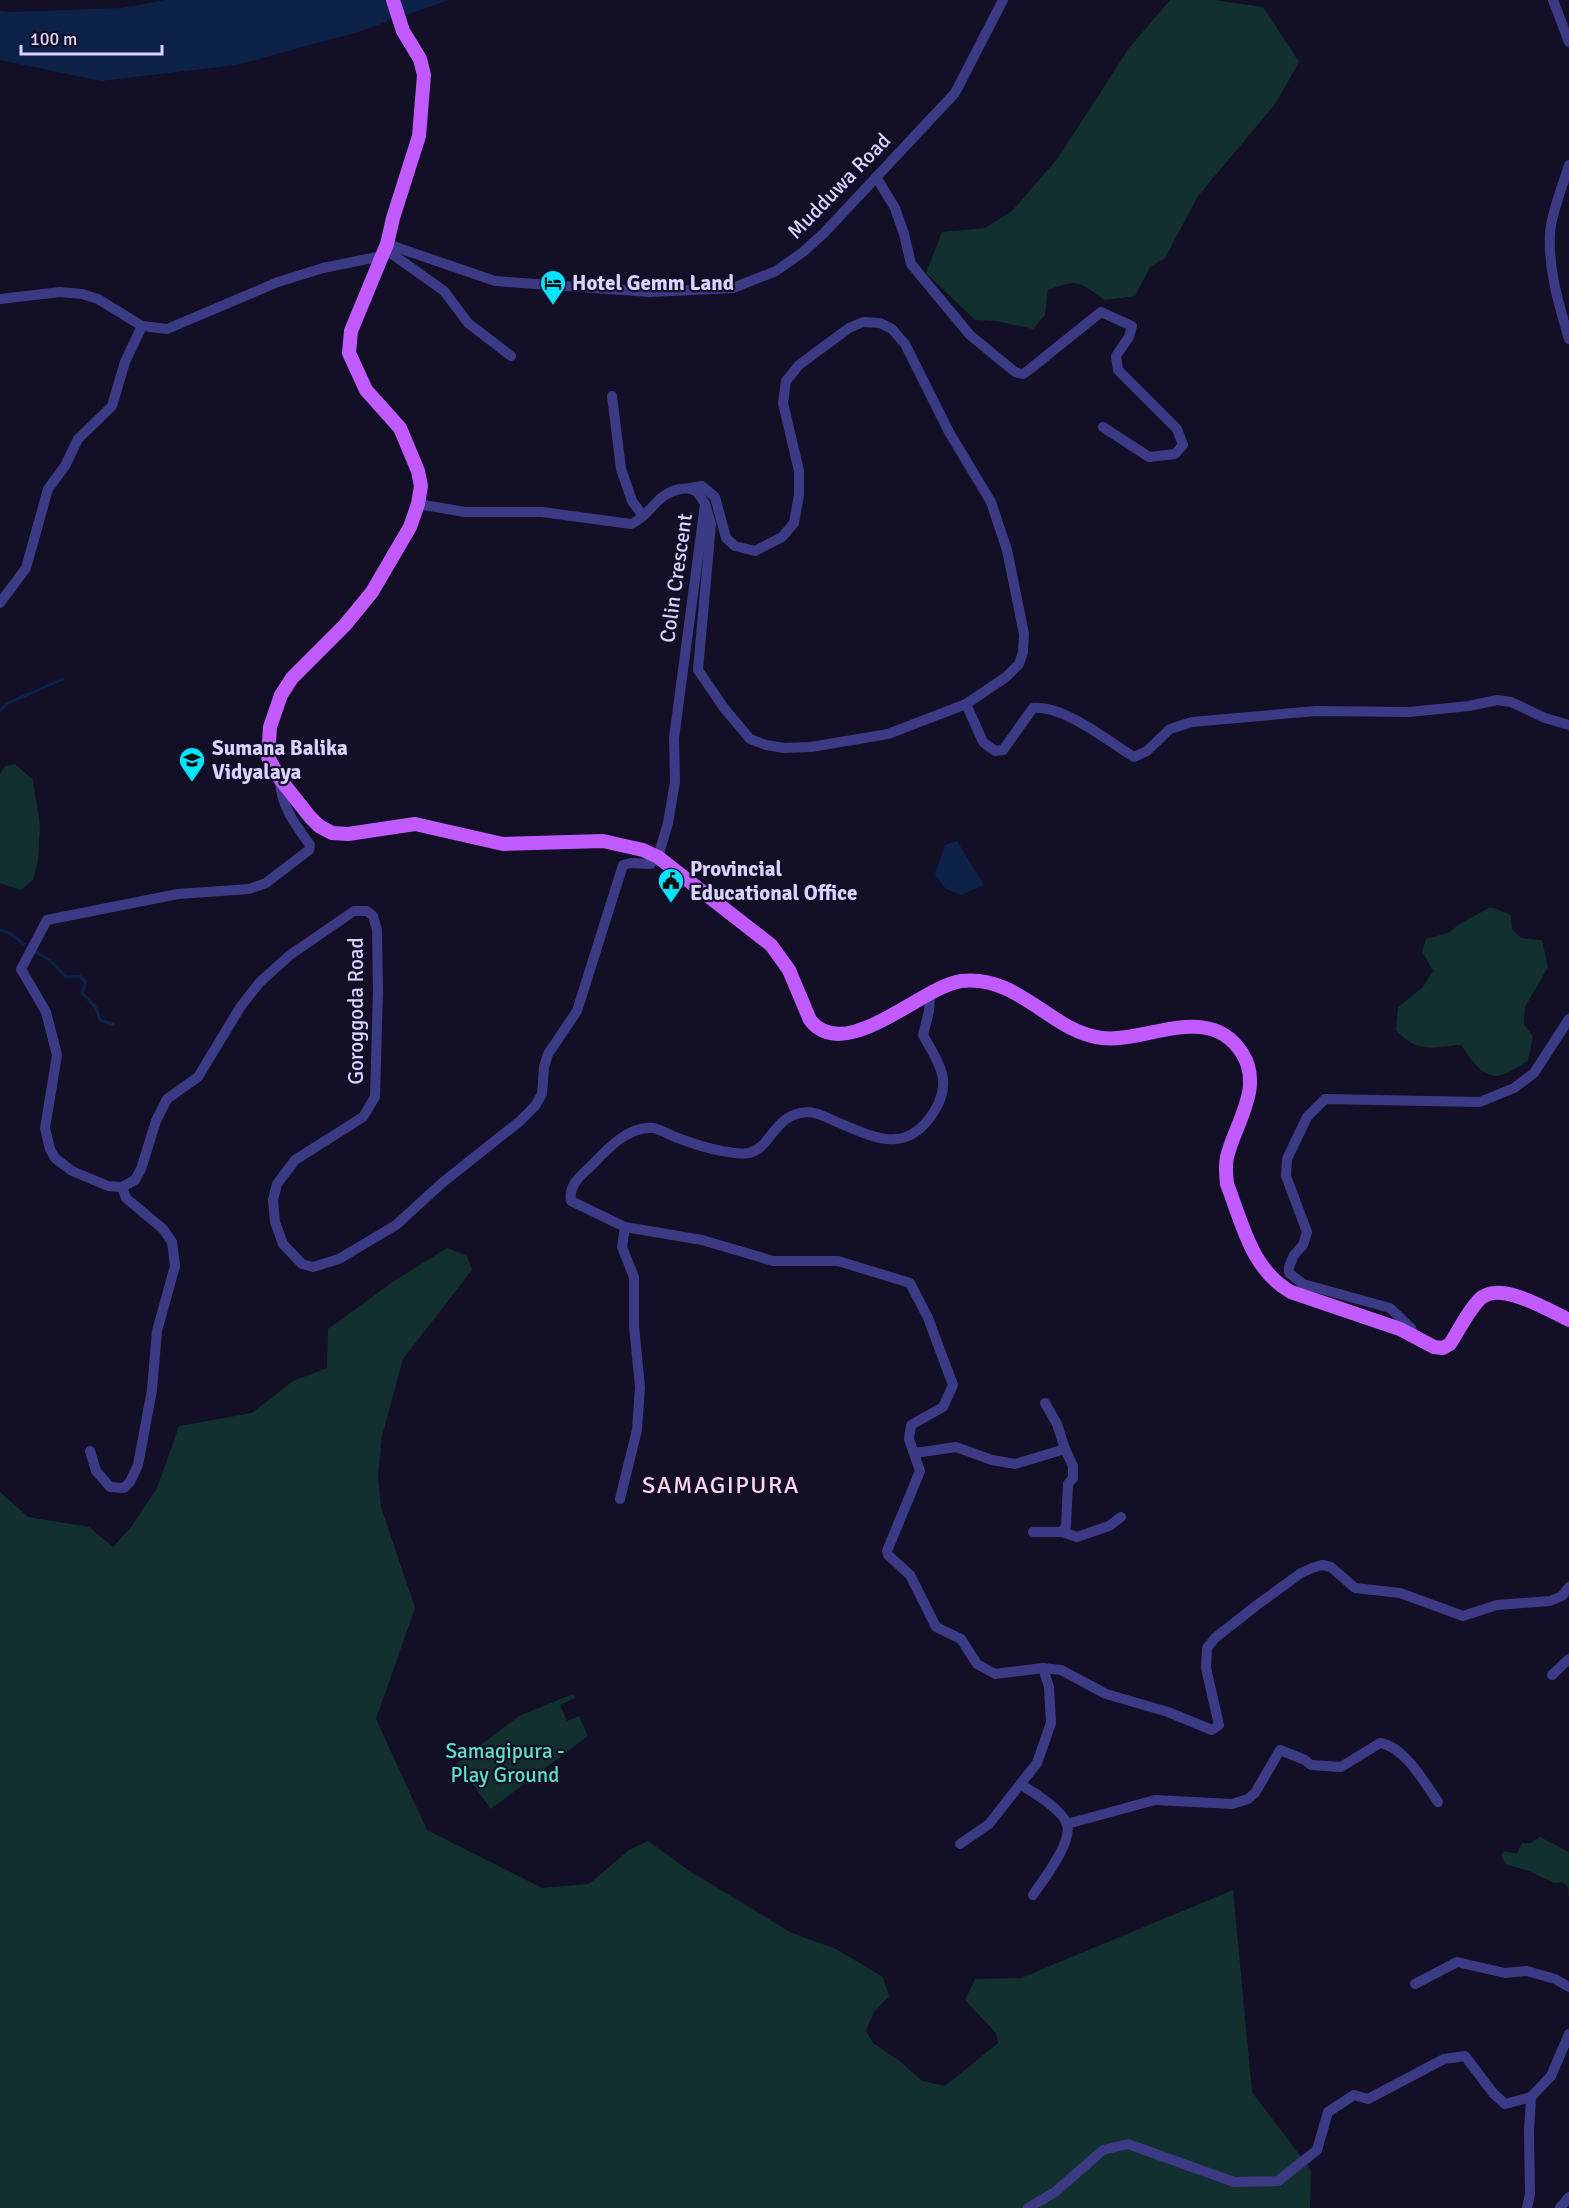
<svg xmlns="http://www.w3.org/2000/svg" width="1569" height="2208" viewBox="0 0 1569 2208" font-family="Signika,sans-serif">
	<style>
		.green { fill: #12302f }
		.water { fill: #0c2248 }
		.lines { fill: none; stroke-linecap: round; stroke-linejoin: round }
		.stream { stroke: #0c2248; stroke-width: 3 }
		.minor { stroke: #3d3a85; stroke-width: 10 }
		.major { stroke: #c25bff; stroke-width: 14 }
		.labels { text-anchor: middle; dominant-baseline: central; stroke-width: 4.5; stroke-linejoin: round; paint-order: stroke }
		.street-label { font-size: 21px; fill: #d9d4ff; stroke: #130f26 }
		.poi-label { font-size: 21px; font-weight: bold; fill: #d9d4ff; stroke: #130f26; text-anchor: start }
		.park-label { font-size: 21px; fill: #5fe0c0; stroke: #130f26 }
		.quarter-label { font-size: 24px; letter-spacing: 1.5px; fill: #ffd6f0; stroke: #130f26 }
	</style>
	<rect width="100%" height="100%" fill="#130f26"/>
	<g class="green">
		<path d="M1170 0H1214L1263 7 1299 62 1276 103 1198 196 1165 258 1150 267 1135 296 1105 300C1079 282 1079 278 1048 290L1045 315 1033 329 996 321 975 320 926 273 942 232 985 228 1012 211 1058 158 1129 48Z"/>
		<path d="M15 764 33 780 40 826 38 861 33 880 21 890 0 883V774L5 766Z"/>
		<path d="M1491 907 1511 915 1512 929 1521 938 1542 940 1548 967 1525 1007 1524 1024 1533 1037 1528 1061C1520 1065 1510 1073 1502 1075 1483 1081 1470 1057 1461 1045 1432 1047 1417 1054 1396 1030L1398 1007 1423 987 1433 971 1422 951 1426 939 1448 933 1461 923Z"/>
		<path d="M447 1248 467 1256 472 1270 403 1359 382 1436 378 1476 381 1507 415 1608 376 1719 427 1830 542 1888 589 1884 629 1850 648 1841 691 1872 792 1933 836 1949 883 1977 889 1996 874 2012 866 2031 873 2043 901 2062 922 2081 945 2086 998 2043 996 2033 965 2000 975 1979 1021 1978 1233 1890 1252 2092 1311 2170 1310 2208H0V1492L28 1517 89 1527 113 1547 131 1527 157 1488 179 1426 252 1413 293 1381 327 1368 328 1329 394 1281Z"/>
		<path d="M573 1694 575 1698 560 1705 567 1721 579 1716 588 1736 491 1809 457 1763 519 1716Z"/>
		<path d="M1540 1837 1569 1852V1896L1568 1887 1562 1882 1554 1883 1529 1871 1505 1864 1501 1855 1505 1851 1517 1854 1522 1843H1531Z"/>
	</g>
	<g class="water">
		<path d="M165 0H449L358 32 236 65 101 81 0 60V11L10 12 121 8Z"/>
		<path d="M957 841 984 885 961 895 946 889 935 875 945 845Z"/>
	</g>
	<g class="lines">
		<g class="stream">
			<path d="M0 711 6 704 63 679"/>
			<path d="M0 930 8 932 24 944"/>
			<path d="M36 952 51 961 66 977 80 976 86 982 82 993 96 1008 100 1020 113 1024"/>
		</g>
		<g class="minor">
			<path d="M1553 0 1569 42"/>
			<path d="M1569 165C1563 185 1551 214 1550 233 1548 270 1559 305 1569 339"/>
			<path d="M876 177 895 208 904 234 911 264 970 335 1015 372 1023 374 1030 369 1101 312 1132 326 1129 337 1116 356 1118 370 1177 429 1183 445 1175 454 1149 457 1103 427"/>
			<path d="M387 244 495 281 650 292 733 288 776 271 803 252 824 233 955 93 1003 0"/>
			<path d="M385 249 444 291 468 323 511 356"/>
			<path d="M0 299 60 292 82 294 98 299 142 326 167 329 278 282 323 268 382 256"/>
			<path d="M612 396 621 469 632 501 643 516"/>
			<path d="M690 488 702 486 715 497 726 538 735 546 755 551 782 537 794 523 799 495V471L783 403 786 381 799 365 849 328 863 322 880 323 892 329 905 344 949 432 991 502 1007 550 1024 634 1023 652 1019 664 1006 677 966 704 888 734 811 747 784 748 766 745 750 739 724 708 698 670 711 524 705 504"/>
			<path d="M418 504 465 512H542L631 524C652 515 655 494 680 489 695 487 698 492 705 504L674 738 675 782 668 823 658 857"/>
			<path d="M0 603 26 568 48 489 65 466 78 439 112 406 125 362 142 326"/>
			<path d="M966 704 983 742 995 751 1003 750 1033 708C1064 705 1108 741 1134 757L1147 751 1170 729 1192 722 1316 711 1409 712 1469 706 1497 700 1511 702 1545 718 1569 725"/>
			<path d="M280 779C280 805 295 824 310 845L309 850 266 883 249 889 178 894 47 920 21 969 46 1012 57 1055 45 1128 50 1149 55 1158 72 1171 108 1186 122 1187 135 1180 141 1169 156 1121 167 1099 198 1077 241 1006 260 982 290 955 354 911H367L373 916 377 930 378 990 375 1097 363 1117 295 1160 277 1184 273 1200 275 1222 283 1244 302 1264 313 1267 339 1259 396 1225 442 1183 520 1121 535 1106 542 1094 544 1067 548 1054 577 1011 623 865 631 863 651 864 655 855"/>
			<path d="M930 996 929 1011 923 1035C938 1062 953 1080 935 1110 908 1155 877 1139 837 1122 828 1118 817 1112 807 1112 773 1114 772 1148 749 1153 742 1155 730 1152 722 1151 705 1148 691 1143 675 1137 668 1134 660 1129 653 1128 629 1126 608 1148 593 1164 582 1175 568 1184 571 1201L625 1227 702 1240 773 1261H838L910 1283 928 1318 953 1385 943 1407 911 1425 909 1439 920 1471 887 1551 888 1555 910 1575 936 1627 961 1639 977 1664 995 1674 1043 1668 1061 1670 1106 1694 1168 1712 1212 1730 1219 1725 1206 1668 1207 1648 1215 1638 1257 1605 1301 1573 1312 1568 1322 1565 1331 1567 1355 1588 1400 1593 1463 1616 1497 1605 1550 1601 1562 1596 1569 1587"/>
			<path d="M1414 1336 1411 1328 1390 1308 1303 1284 1289 1273V1267L1294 1255 1303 1245 1307 1232 1286 1176 1287 1159 1307 1117 1325 1099 1480 1102 1514 1088 1534 1073 1569 1019"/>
			<path d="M1045 1403 1057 1424 1065 1449 1073 1466V1478L1068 1484 1066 1526 1062 1532"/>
			<path d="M90 1451 96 1471 110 1487 124 1488 130 1482 138 1465 152 1390 157 1331 175 1266 172 1242 163 1229 126 1198 122 1187"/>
			<path d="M915 1453 956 1447 992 1460 1015 1464 1065 1449"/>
			<path d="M620 1499 637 1430 640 1387 634 1326V1277L622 1247 625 1227"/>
			<path d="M1033 1532H1062L1077 1537 1109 1526 1121 1517"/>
			<path d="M1552 1675 1569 1659"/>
			<path d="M1021 1785C1034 1792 1062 1810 1067 1824 1073 1842 1043 1880 1033 1895"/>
			<path d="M1067 1824 1155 1800 1232 1804 1248 1799 1255 1793 1280 1750 1305 1760 1311 1765 1341 1767 1380 1743C1404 1746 1425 1783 1438 1802"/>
			<path d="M960 1844 989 1824 1037 1763 1051 1723 1049 1687 1043 1668"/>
			<path d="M1415 1984 1457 1962 1505 1973 1527 1971 1555 1979 1569 1987"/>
			<path d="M1531 2097 1551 2076 1569 2034"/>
			<path d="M1028 2208 1055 2192 1103 2150 1128 2144 1234 2182 1278 2181 1317 2150 1328 2112 1354 2095 1368 2099 1444 2059 1465 2056 1493 2093 1505 2104 1531 2097"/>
			<path d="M1527 2208 1530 2194 1529 2131 1531 2097"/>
			<path d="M1560 2208 1569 2197"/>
		</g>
		<path class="major" d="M393 0 403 31 420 59 424 75 419 136 393 218 387 244 351 331 349 353 366 390 400 428 418 471 421 486 418 504 410 527 372 592 345 625 292 678 281 695 270 727 268 757 280 779 310 817 319 826 332 833 348 834 415 824 503 844 603 841 643 850 658 857 771 945 789 970 810 1020C845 1065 921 987 961 981 1019 974 1052 1033 1102 1038 1147 1043 1209 1001 1242 1053 1264 1087 1235 1124 1227 1157 1225 1166 1226 1175 1227 1184 1243 1225 1251 1269 1291 1292L1400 1329 1434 1347 1443 1348 1450 1344C1459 1330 1467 1313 1478 1301 1497 1278 1548 1310 1569 1320"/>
	</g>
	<defs>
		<g id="hotel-pin" transform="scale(1.35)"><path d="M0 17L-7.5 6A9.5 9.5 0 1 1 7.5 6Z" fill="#00e5ff" stroke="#130f26"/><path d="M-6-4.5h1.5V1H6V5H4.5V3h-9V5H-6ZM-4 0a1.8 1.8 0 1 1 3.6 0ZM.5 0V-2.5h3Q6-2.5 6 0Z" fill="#111"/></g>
		<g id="school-pin" transform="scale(1.35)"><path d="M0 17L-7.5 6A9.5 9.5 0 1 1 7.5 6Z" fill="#00e5ff" stroke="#130f26"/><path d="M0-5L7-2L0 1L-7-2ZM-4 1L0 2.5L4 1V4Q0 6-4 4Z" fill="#111"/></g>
		<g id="civic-pin" transform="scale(1.35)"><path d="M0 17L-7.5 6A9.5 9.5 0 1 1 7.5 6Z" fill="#00e5ff" stroke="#130f26"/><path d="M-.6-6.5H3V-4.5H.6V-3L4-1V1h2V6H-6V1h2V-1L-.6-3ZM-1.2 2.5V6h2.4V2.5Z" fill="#111"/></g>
	</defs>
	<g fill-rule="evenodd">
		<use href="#hotel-pin" x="553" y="283"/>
		<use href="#school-pin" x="192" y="760"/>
		<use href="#civic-pin" x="671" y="881"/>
	</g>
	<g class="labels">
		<g class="street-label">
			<text transform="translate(839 186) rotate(-46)">Mudduwa Road</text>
			<text transform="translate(676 578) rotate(-82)">Colin Crescent</text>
			<text transform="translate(356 1011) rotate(-90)">Goroggoda Road</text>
		</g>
		<g class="poi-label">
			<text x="572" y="283">Hotel Gemm Land</text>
			<text x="212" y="748">Sumana Balika<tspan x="212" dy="24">Vidyalaya</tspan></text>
			<text x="690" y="869">Provincial<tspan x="690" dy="24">Educational Office</tspan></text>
		</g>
		<g class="park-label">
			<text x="505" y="1751">Samagipura -<tspan x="505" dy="24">Play Ground</tspan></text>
		</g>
		<g class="quarter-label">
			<text x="721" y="1485">SAMAGIPURA</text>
		</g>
	</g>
	<path d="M21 45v9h141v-9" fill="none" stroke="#d9d4ff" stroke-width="3"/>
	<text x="30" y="45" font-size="18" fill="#d9d4ff" stroke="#130f26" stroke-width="4.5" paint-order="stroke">100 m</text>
</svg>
